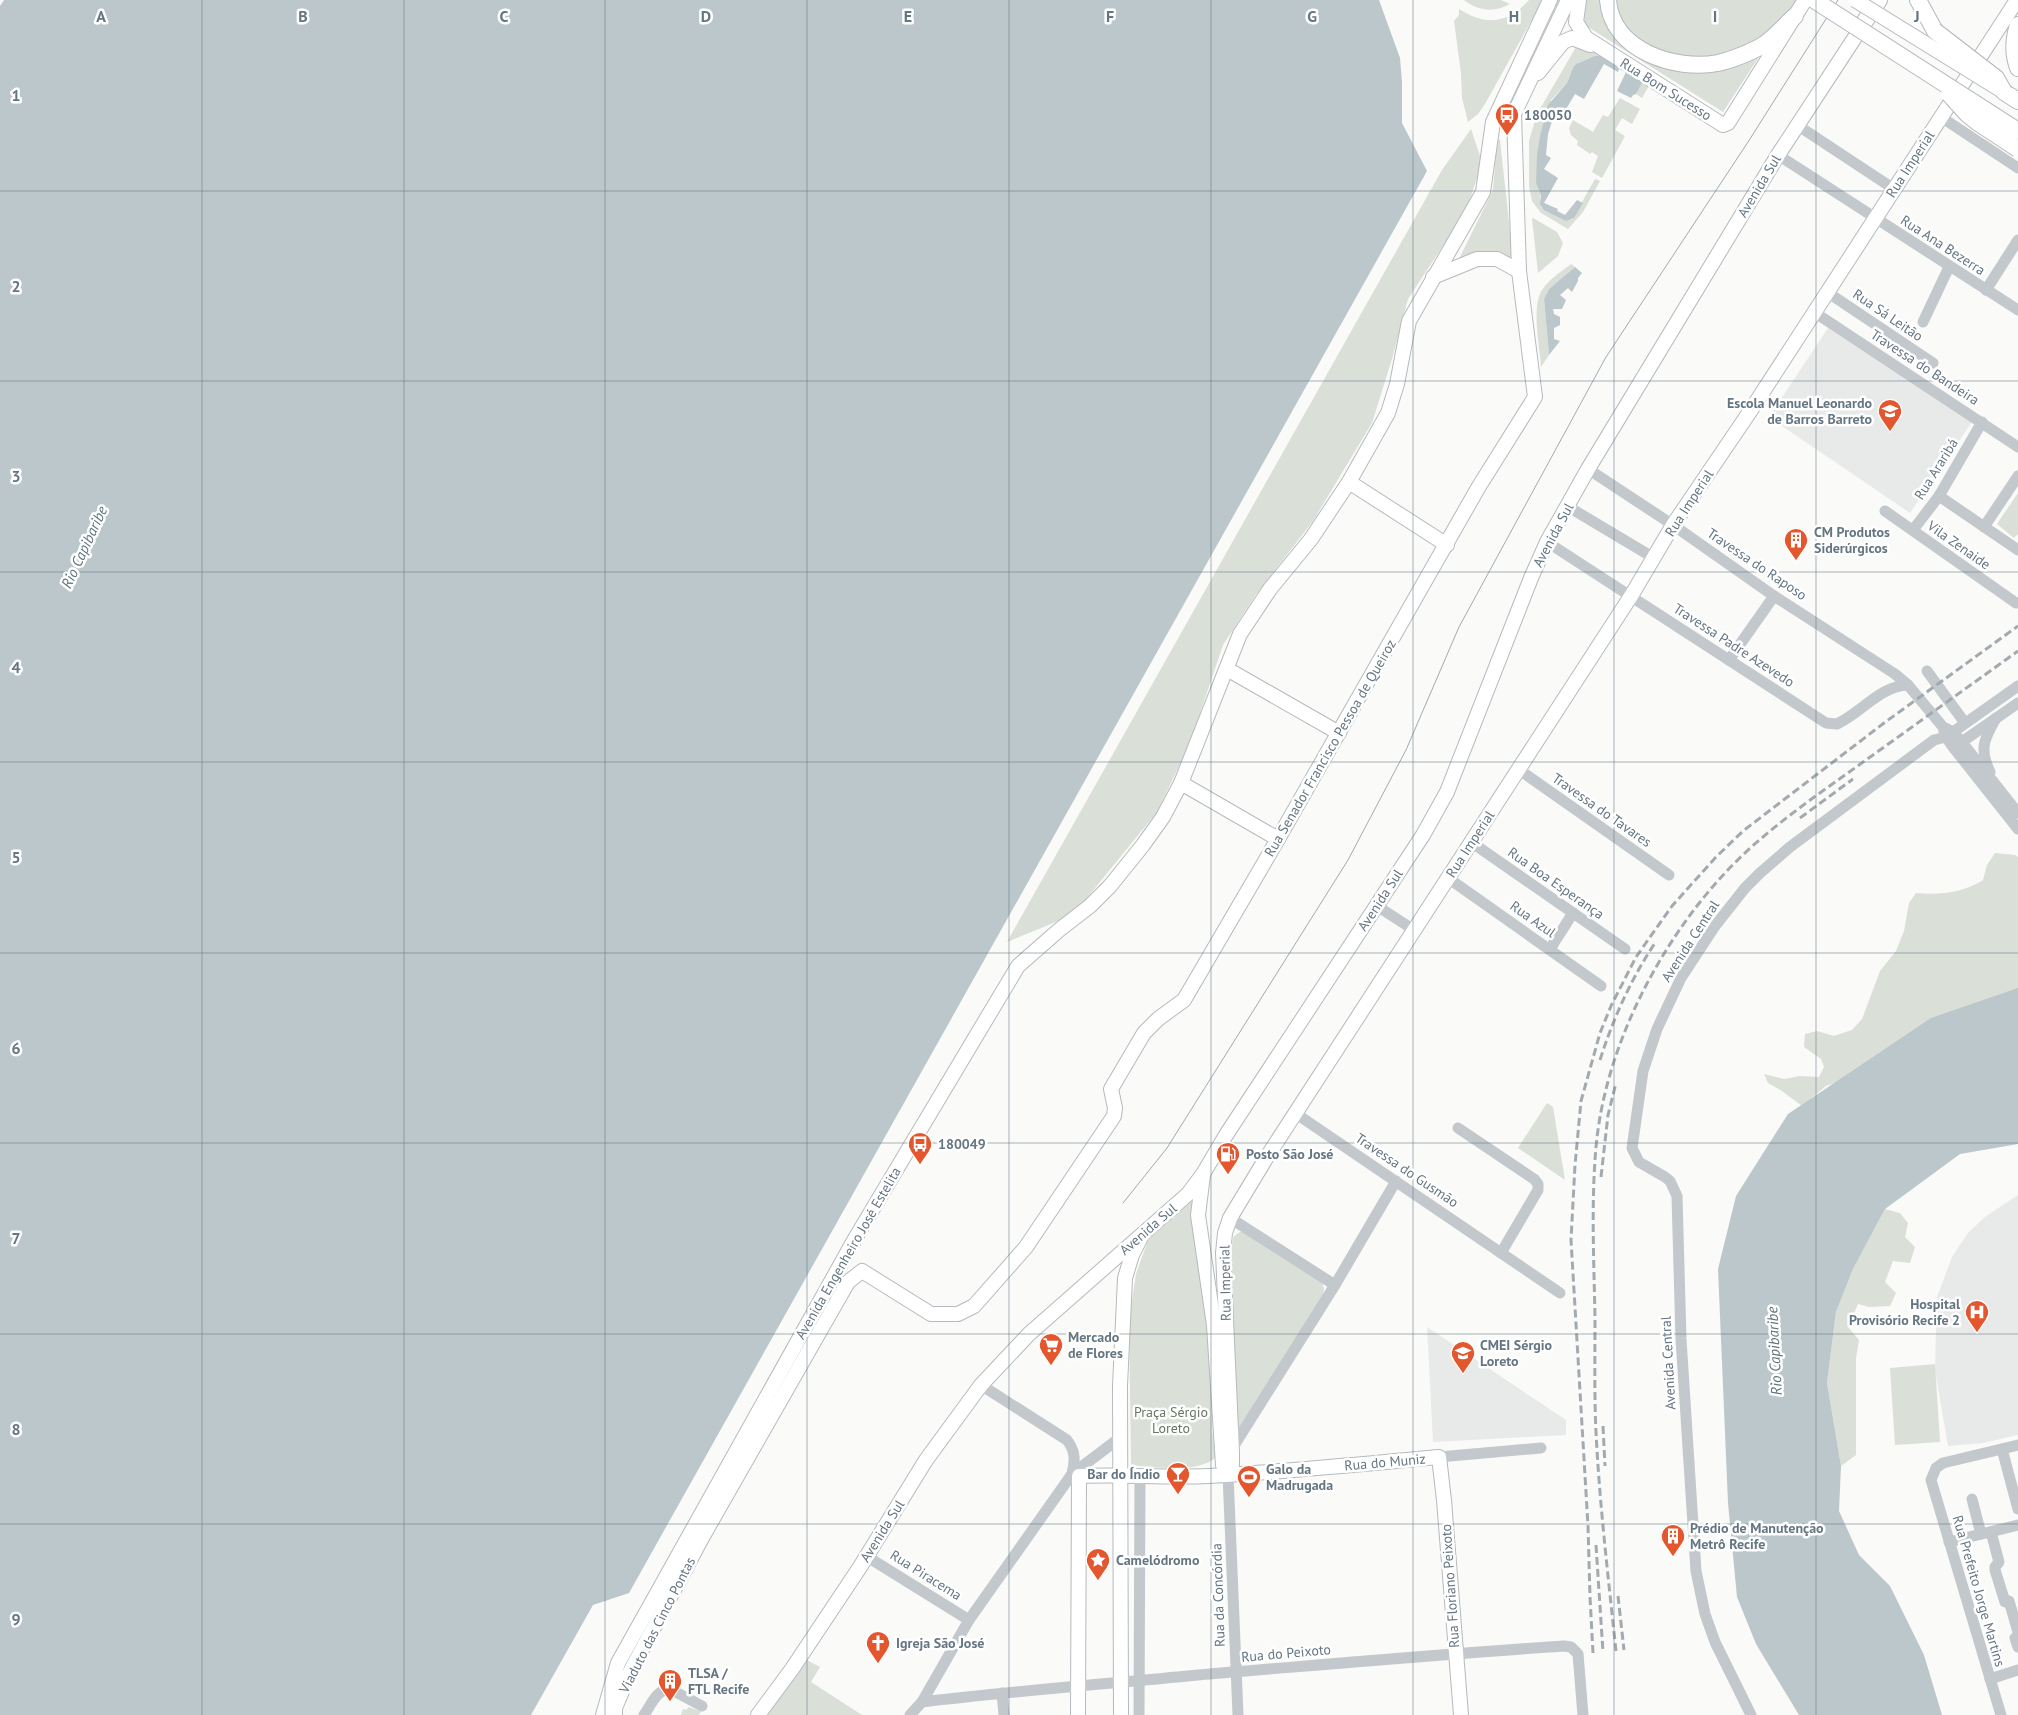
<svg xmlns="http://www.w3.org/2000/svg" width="2018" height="1715" viewBox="0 0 2018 1715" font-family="'PT Sans',sans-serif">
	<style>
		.built { fill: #e8e9e9 }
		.green { fill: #dadfd7 }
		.water { fill: #bbc7cb }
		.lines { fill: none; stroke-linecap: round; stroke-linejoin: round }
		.major-casing { stroke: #b5babe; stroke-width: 16 }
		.highway-casing { stroke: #b4b9bd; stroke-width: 18 }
		.minor { stroke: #c3c8cc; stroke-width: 11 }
		.major { stroke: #fff; stroke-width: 14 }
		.highway { stroke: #fff; stroke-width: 16 }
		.tram { stroke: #a2aab0; stroke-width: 1 }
		.rail { stroke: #a2aab0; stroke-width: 3; stroke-dasharray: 8 4; stroke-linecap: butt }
		.major-bridge-casing { stroke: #b5babe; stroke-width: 16; stroke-linecap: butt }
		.highway-bridge-casing { stroke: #b4b9bd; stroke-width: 18; stroke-linecap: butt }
		.major-bridge { stroke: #fff; stroke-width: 14 }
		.highway-bridge { stroke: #fff; stroke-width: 16 }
		.grid { fill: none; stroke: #657683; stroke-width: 1; stroke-opacity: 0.55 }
		.labels { text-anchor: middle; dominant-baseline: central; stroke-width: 5; stroke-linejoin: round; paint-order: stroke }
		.street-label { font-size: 14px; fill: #657683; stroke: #fff }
		.poi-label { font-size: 14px; font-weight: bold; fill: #657683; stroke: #fff; text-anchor: start }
		.park-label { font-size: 14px; fill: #687a64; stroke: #fff }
		.water-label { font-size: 15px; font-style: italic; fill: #60757c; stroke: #fff }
		.grid-label { font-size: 16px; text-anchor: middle; font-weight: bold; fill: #657683; stroke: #fff; stroke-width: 5; stroke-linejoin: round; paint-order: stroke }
	</style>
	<rect width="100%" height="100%" fill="#fafaf8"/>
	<g class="built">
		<path d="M1828 328 1972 422 1910 513 1769 417Z"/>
		<path d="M2018 1195V1435L1983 1443 1948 1446 1935 1370 1937 1297 1952 1257 1968 1233 1985 1217Z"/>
		<path d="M1427 1327 1566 1420V1435L1433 1442Z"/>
	</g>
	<g class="green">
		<path d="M1464 0H1501L1510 4C1494 13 1478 11 1464 0Z"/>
		<path d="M1529 0H1543L1485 104 1478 114 1468 122 1462 98 1461 73 1454 21 1459 15V9C1485 26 1508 24 1529 0Z"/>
		<path d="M1556 0H1796L1723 112 1553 5Z"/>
		<path d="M1583 35 1653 79 1642 98 1636 94 1645 78 1596 56 1578 63 1571 73 1567 83 1551 100 1540 200 1572 220 1595 179 1600 181 1583 212 1568 229 1541 213 1532 201 1529 186V141L1537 114Z"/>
		<path d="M1620 98 1640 109 1632 124 1622 118 1615 130 1625 136 1602 178 1592 172 1598 156 1592 152 1590 154 1577 145 1578 141 1571 135 1569 128 1573 120 1593 132 1603 115 1608 117Z"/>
		<path d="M1471 129 1482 162 1467 209 1408 299 1392 359 1372 423 1313 521 1255 596 1223 645 1190 743 1157 812 1073 915 1007 942 1442 170Z"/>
		<path d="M1497 139 1500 140 1513 259 1497 252 1474 254 1458 261 1493 190Z"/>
		<path d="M1533 218 1557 232 1563 243 1558 256 1538 273 1532 219Z"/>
		<path d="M1571 264 1575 267 1549 289 1544 299 1549 355 1541 367C1540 348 1531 306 1542 290 1549 279 1561 272 1571 264Z"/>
		<path d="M2018 493V534L2014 538 1997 524Z"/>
		<path d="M1995 853 2015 855 2018 857V998L1859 1075 1826 1086 1802 1106 1782 1091 1768 1083 1764 1074 1784 1079 1800 1076 1819 1077 1824 1067 1821 1059 1804 1047 1805 1034 1817 1031 1834 1036 1852 1030 1862 1019 1880 971 1896 951 1904 931 1909 903 1916 893C1939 895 1963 893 1983 880L1987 865Z"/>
		<path d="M1547 1103 1553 1107 1565 1180 1518 1148Z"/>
		<path d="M1191 1202 1193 1204 1208 1311 1212 1430 1216 1457C1199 1474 1153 1467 1131 1465L1129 1321 1136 1274 1148 1240Z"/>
		<path d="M1885 1209 1900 1213 1908 1223 1905 1237 1915 1247 1910 1263 1893 1261 1885 1282 1896 1293 1890 1306 1869 1307 1858 1304 1848 1327 1859 1340 1856 1358V1455L1841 1466 1827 1383 1836 1312 1853 1269Z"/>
		<path d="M1240 1232H1243L1322 1282 1324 1289 1323 1294 1237 1431 1229 1255 1234 1236Z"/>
		<path d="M1935 1364 1940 1442 1895 1445 1890 1368Z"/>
		<path d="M805 1659 820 1667 811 1682 862 1715H766L779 1698Z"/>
		<path d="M688 1707 701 1711 699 1715H681L683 1709 687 1710Z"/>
	</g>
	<g class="water">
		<path d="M4 0H1379L1400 58 1402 82V123L1427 171 629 1593 593 1605 531 1715H0V6Z"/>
		<path d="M1595 56H1602L1645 78 1636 94 1633 95 1631 98 1617 91 1626 72 1619 69 1618 72 1604 64 1584 99 1575 94 1559 121 1553 118 1548 134 1546 155 1551 158 1544 169 1558 178 1544 203 1558 209 1557 211 1565 215 1577 200 1583 203 1574 218 1566 221 1544 210 1540 204 1541 195 1536 183 1537 155 1540 136 1548 105 1567 83 1573 68 1576 64Z"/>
		<path d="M1575 267 1582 273 1578 278V281L1572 292 1568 288 1560 295 1566 300 1562 309H1553L1554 314 1560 317V325L1554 328V339L1560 341 1549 355 1544 299 1549 289Z"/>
		<path d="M2018 988V1144L1960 1154 1885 1209 1853 1269 1836 1312 1827 1383 1841 1466 1839 1511 1859 1555 1890 1586 1924 1655 1942 1715H1799L1756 1644 1737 1597 1728 1503 1718 1269 1736 1196 1788 1114 1931 1018Z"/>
	</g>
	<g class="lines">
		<g class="major-casing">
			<g id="major">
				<path d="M1579 0 1576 22 1586 38 1723 125 1728 123 1805 0"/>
				<path d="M1538 73 1563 42 1572 38 1590 45"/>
				<path d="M1433 277 1477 259H1497L1519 271"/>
				<path d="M1349 482 1447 545"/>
				<path d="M1227 669 1339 733"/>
				<path d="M1181 783 1278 839"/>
				<path d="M1203 1175 1198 1215 1214 1325 1223 1465 1226 1471"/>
				<path d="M1228 1474 1232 1465V1452L1223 1253 1225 1233 1230 1218 1265 1160 1631 596 1673 525 1751 410 2017 0"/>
				<path d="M603 1715 618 1663 856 1237 1018 966 1059 930 1090 906 1110 886 1143 845 1163 817 1181 783 1240 634 1270 589 1311 539 1349 482 1388 413 1397 384 1409 321 1483 192 1493 122 1550 0"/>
				<path d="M615 1715V1708L631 1670 703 1536 848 1282 862 1271 931 1314H958L974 1306 1026 1247 1114 1116 1115 1108 1111 1089 1144 1033 1158 1019 1184 1000 1278 839 1478 488 1535 397 1519 271 1514 114 1568 0"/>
				<path d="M758 1715 792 1669 860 1567 926 1460 981 1385 1029 1334 1188 1194 1203 1174 1226 1135 1423 835 1447 792 1531 578 1547 542 1588 469 1778 155 1865 22"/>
				<path d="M1078 1715 1079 1476C1122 1474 1165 1478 1208 1476 1285 1472 1362 1464 1439 1457L1444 1500 1461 1715"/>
				<path d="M1121 1715 1120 1386 1125 1278 1132 1255 1140 1239"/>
			</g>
		</g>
		<g class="highway-casing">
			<g id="highway">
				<path d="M1608 0C1612 51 1675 71 1718 63 1731 60 1746 54 1758 48 1771 42 1784 26 1795 16"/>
				<path d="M1918 0 1935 31"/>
				<path d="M1865 21 1879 0"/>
				<path d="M2018 25C2013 41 2013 53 2018 68"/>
				<path d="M2004 92 2018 101"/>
			</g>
		</g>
		<g class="minor">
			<path d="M1941 117 2018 168"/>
			<path d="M1797 125 1894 189"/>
			<path d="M1778 155 2018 310"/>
			<path d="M1986 290 2018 240"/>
			<path d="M1827 292 1933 363"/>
			<path d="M1814 312 2018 447"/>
			<path d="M1923 322 1949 267"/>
			<path d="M1588 469 1673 525 1774 596 1895 674 1908 685 1943 727 1953 732 1961 741 2018 813"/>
			<path d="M1939 496 2018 550"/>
			<path d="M1567 506 1654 558"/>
			<path d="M1885 511 2016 603"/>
			<path d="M1984 527 2018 476"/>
			<path d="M1913 530 1939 496 1982 422"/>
			<path d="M1547 542 1826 723 1837 724C1862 712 1880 686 1908 685"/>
			<path d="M1729 660 1774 596"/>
			<path d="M1927 671 1965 723"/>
			<path d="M1944 731 1946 737 1953 747 2018 829"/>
			<path d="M1956 746 2018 703"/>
			<path d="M1518 769 1669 875"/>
			<path d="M1990 772C1979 749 1984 739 1996 718"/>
			<path d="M1471 842 1625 949"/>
			<path d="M1448 878 1601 986"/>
			<path d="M1377 906 1414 930"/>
			<path d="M1550 949 1573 913"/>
			<path d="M1295 1113 1560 1293"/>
			<path d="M1458 1128 1534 1179 1538 1184V1190L1501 1253"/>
			<path d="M1230 1218 1335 1285"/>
			<path d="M981 1385 1067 1440C1076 1452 1075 1460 1072 1474"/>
			<path d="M2002 1449 2018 1509"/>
			<path d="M1230 1452 1335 1285 1396 1181"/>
			<path d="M1439 1457 1541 1448"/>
			<path d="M1228 1474 1238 1715"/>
			<path d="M1972 1499 1981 1534"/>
			<path d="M1991 1532 1999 1562 1995 1567V1570L2005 1602"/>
			<path d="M1949 1542 2018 1525"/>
			<path d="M866 1556 969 1620"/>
			<path d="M2009 1601 2018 1632"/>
			<path d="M2018 1637 2015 1638 2018 1647"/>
			<path d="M1990 1679 2018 1670"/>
			<path d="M1002 1693 1004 1715"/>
			<path d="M922 1702C1014 1691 1106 1684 1198 1675 1320 1665 1442 1654 1564 1646L1571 1647 1578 1654 1583 1715"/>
			<path d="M644 1715C651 1705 657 1689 670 1689L702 1706"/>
			<path d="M910 1715 922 1702 969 1620 1072 1474 1121 1437"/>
			<path d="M1139 1715 1140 1477"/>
			<path d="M1751 1715 1715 1642 1705 1614 1696 1571 1681 1339 1677 1196 1670 1181 1665 1177 1639 1162 1632 1148 1643 1071 1657 1029 1681 978 1715 926 1745 888 1760 873 1790 847 1934 740 1946 737 2018 686"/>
			<path d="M2001 1715 1931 1480 1936 1468 1943 1463 2018 1445"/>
		</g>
		<use href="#major" class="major"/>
		<use href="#highway" class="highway"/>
		<path class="tram" d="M1123 1203 1167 1148 1348 860 1406 750 1459 627 1606 357 1748 142 1838 0"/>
		<g class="rail">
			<path d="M1800 818 1853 779"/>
			<path d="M1600 1060C1613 1019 1631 979 1655 943"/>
			<path d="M1601 1177 1608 1115 1616 1083"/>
			<path d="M1603 1426 1605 1466"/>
			<path d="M1596 1545 1603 1652"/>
			<path d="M1618 1596 1624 1650"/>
			<path d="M1616 1651C1609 1584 1601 1517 1597 1450 1594 1407 1595 1363 1595 1319 1594 1262 1591 1204 1596 1147 1605 1048 1658 945 1725 873 1764 831 1813 798 1859 765 1912 727 1965 689 2018 651"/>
			<path d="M1593 1653 1590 1597 1588 1526 1571 1240 1575 1165 1581 1101 1600 1033 1611 1006 1636 957 1672 906 1716 857 1743 831 1884 723 2018 626"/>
		</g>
		<g class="major-bridge-casing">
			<path id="major-bridge" d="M1855 0 2004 92"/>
		</g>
		<g class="highway-bridge-casing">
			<g id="highway-bridge">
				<path d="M1814 0 2018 131"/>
				<path d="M1935 31 1996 78 2004 92"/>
				<path d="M1949 94 1967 114 1977 122 2018 149"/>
			</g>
		</g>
		<use href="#major-bridge" class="major-bridge"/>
		<use href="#highway-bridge" class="highway-bridge"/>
	</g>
	<path class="grid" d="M202 0V1715M404 0V1715M605 0V1715M807 0V1715M1009 0V1715M1211 0V1715M1413 0V1715M1614 0V1715M1816 0V1715M0 191H2018M0 381H2018M0 572H2018M0 762H2018M0 953H2018M0 1143H2018M0 1334H2018M0 1524H2018"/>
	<defs>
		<g id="bus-pin" transform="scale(1.25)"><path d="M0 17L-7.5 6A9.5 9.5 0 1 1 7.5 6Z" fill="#e4572e" stroke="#fff"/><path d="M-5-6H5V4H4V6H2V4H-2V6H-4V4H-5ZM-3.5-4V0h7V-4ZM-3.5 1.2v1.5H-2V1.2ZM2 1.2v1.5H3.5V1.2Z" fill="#fff"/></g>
		<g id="school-pin" transform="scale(1.25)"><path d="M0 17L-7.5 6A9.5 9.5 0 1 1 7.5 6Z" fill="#e4572e" stroke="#fff"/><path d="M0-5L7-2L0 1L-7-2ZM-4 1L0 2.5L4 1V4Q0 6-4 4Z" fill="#fff"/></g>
		<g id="building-pin" transform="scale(1.25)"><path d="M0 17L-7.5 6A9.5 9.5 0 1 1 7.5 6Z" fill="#e4572e" stroke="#fff"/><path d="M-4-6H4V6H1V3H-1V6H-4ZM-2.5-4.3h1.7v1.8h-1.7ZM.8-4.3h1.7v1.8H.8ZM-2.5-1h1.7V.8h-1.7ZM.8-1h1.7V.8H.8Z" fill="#fff"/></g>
		<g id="fuel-pin" transform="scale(1.25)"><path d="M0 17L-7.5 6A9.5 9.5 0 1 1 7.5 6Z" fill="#e4572e" stroke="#fff"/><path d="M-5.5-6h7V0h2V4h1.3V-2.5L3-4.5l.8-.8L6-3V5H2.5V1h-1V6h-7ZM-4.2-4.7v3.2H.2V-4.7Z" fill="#fff"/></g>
		<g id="hospital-pin" transform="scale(1.25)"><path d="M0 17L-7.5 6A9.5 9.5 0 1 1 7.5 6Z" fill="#e4572e" stroke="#fff"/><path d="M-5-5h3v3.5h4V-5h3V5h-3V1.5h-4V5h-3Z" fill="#fff"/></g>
		<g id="supermarket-pin" transform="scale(1.25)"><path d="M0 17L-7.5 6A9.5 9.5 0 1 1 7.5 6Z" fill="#e4572e" stroke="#fff"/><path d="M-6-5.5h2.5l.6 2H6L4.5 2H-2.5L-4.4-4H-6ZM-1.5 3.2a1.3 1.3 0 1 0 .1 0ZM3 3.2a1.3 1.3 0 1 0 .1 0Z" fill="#fff"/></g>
		<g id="bar-pin" transform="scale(1.25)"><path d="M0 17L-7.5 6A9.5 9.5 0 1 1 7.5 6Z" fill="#e4572e" stroke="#fff"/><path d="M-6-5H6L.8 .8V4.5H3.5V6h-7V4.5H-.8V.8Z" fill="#fff"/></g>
		<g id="stadium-pin" transform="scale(1.25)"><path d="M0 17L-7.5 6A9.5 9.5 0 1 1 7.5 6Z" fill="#e4572e" stroke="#fff"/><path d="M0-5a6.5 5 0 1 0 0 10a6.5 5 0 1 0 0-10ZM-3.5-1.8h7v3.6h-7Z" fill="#fff"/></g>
		<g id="sight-pin" transform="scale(1.25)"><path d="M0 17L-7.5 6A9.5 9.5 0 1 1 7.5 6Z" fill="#e4572e" stroke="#fff"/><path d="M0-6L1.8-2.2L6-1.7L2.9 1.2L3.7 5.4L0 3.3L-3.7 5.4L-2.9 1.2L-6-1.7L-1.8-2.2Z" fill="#fff"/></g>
		<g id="church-pin" transform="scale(1.25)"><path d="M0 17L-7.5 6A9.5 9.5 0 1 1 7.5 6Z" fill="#e4572e" stroke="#fff"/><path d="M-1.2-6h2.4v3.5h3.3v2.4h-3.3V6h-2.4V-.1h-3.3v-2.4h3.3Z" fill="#fff"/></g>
	</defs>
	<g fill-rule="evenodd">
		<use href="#bus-pin" x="1507" y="115"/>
		<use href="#school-pin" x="1890" y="411"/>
		<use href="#building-pin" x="1796" y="540"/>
		<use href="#bus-pin" x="920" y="1144"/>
		<use href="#fuel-pin" x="1228" y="1154"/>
		<use href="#hospital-pin" x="1977" y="1312"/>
		<use href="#supermarket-pin" x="1051" y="1345"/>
		<use href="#school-pin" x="1463" y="1353"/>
		<use href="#bar-pin" x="1178" y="1474"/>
		<use href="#stadium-pin" x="1249" y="1477"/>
		<use href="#building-pin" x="1673" y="1536"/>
		<use href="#sight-pin" x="1098" y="1560"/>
		<use href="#church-pin" x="878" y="1643"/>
		<use href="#building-pin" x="670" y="1681"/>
	</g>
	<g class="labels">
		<g class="street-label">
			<text transform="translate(1666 89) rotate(32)">Rua Bom Sucesso</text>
			<text transform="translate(1910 164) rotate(-57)">Rua Imperial</text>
			<text transform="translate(1759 186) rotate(-59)">Avenida Sul</text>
			<text transform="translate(1943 245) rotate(33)">Rua Ana Bezerra</text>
			<text transform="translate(1888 315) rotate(34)">Rua Sá Leitão</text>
			<text transform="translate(1925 367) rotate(33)">Travessa do Bandeira</text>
			<text transform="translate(1936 469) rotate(-58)">Rua Araribá</text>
			<text transform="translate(1689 503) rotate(-57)">Rua Imperial</text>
			<text transform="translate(1553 535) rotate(-62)">Avenida Sul</text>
			<text transform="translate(1959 545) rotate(35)">Vila Zenaide</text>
			<text transform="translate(1757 564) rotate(34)">Travessa do Raposo</text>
			<text transform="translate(1734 645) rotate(33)">Travessa Padre Azevedo</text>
			<text transform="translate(1330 748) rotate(-60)">Rua Senador Francisco Pessoa de Queiroz</text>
			<text transform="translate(1602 810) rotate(35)">Travessa do Tavares</text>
			<text transform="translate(1470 844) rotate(-57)">Rua Imperial</text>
			<text transform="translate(1556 883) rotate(35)">Rua Boa Esperança</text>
			<text transform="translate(1380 900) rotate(-57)">Avenida Sul</text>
			<text transform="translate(1533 919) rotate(35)">Rua Azul</text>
			<text transform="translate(1690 941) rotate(-57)">Avenida Central</text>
			<text transform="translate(1407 1170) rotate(34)">Travessa do Gusmão</text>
			<text transform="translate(1148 1229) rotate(-41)">Avenida Sul</text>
			<text transform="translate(848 1253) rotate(-60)">Avenida Engenheiro José Estelita</text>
			<text transform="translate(1225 1283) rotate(-91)">Rua Imperial</text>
			<text transform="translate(1668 1363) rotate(-93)">Avenida Central</text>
			<text transform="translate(1385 1462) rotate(-5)">Rua do Muniz</text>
			<text transform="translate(882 1531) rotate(-58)">Avenida Sul</text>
			<text transform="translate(926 1575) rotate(32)">Rua Piracema</text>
			<text transform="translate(1450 1586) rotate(-94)">Rua Floriano Peixoto</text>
			<text transform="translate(1979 1591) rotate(74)">Rua Prefeito Jorge Martins</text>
			<text transform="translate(1218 1595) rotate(-92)">Rua da Concórdia</text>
			<text transform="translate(657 1625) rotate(-63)">Viaduto das Cinco Pontas</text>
			<text transform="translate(1286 1653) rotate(-5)">Rua do Peixoto</text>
		</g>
		<g class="poi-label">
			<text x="1524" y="115">180050</text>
			<text x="1872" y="403" text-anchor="end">Escola Manuel Leonardo<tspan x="1872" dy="16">de Barros Barreto</tspan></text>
			<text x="1814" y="532">CM Produtos<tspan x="1814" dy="16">Siderúrgicos</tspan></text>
			<text x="938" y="1144">180049</text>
			<text x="1246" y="1154">Posto São José</text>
			<text x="1960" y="1304" text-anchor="end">Hospital<tspan x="1960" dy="16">Provisório Recife 2</tspan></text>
			<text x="1068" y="1337">Mercado<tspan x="1068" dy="16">de Flores</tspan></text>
			<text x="1480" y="1345">CMEI Sérgio<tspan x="1480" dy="16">Loreto</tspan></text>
			<text x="1266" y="1469">Galo da<tspan x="1266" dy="16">Madrugada</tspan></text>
			<text x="1160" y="1474" text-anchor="end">Bar do Índio</text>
			<text x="1690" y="1528">Prédio de Manutenção<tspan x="1690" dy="16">Metrô Recife</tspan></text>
			<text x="1116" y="1560">Camelódromo</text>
			<text x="896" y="1643">Igreja São José</text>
			<text x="688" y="1673">TLSA /<tspan x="688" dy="16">FTL Recife</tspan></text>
		</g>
		<g class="park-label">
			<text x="1171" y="1412">Praça Sérgio<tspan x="1171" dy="16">Loreto</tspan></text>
		</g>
		<g class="water-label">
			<text transform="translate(84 547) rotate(-65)">Rio Capibaribe</text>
			<text transform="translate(1774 1351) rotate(-93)">Rio Capibaribe</text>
		</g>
	</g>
	<g class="grid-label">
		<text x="101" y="22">A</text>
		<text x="303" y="22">B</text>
		<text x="504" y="22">C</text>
		<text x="706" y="22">D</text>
		<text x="908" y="22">E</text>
		<text x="1110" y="22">F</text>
		<text x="1312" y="22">G</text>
		<text x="1514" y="22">H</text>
		<text x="1715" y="22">I</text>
		<text x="1917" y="22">J</text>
		<text x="16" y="101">1</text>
		<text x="16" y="292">2</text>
		<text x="16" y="482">3</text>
		<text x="16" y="673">4</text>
		<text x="16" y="863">5</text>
		<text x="16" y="1054">6</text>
		<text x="16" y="1244">7</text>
		<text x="16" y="1435">8</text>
		<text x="16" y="1625">9</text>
	</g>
</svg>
